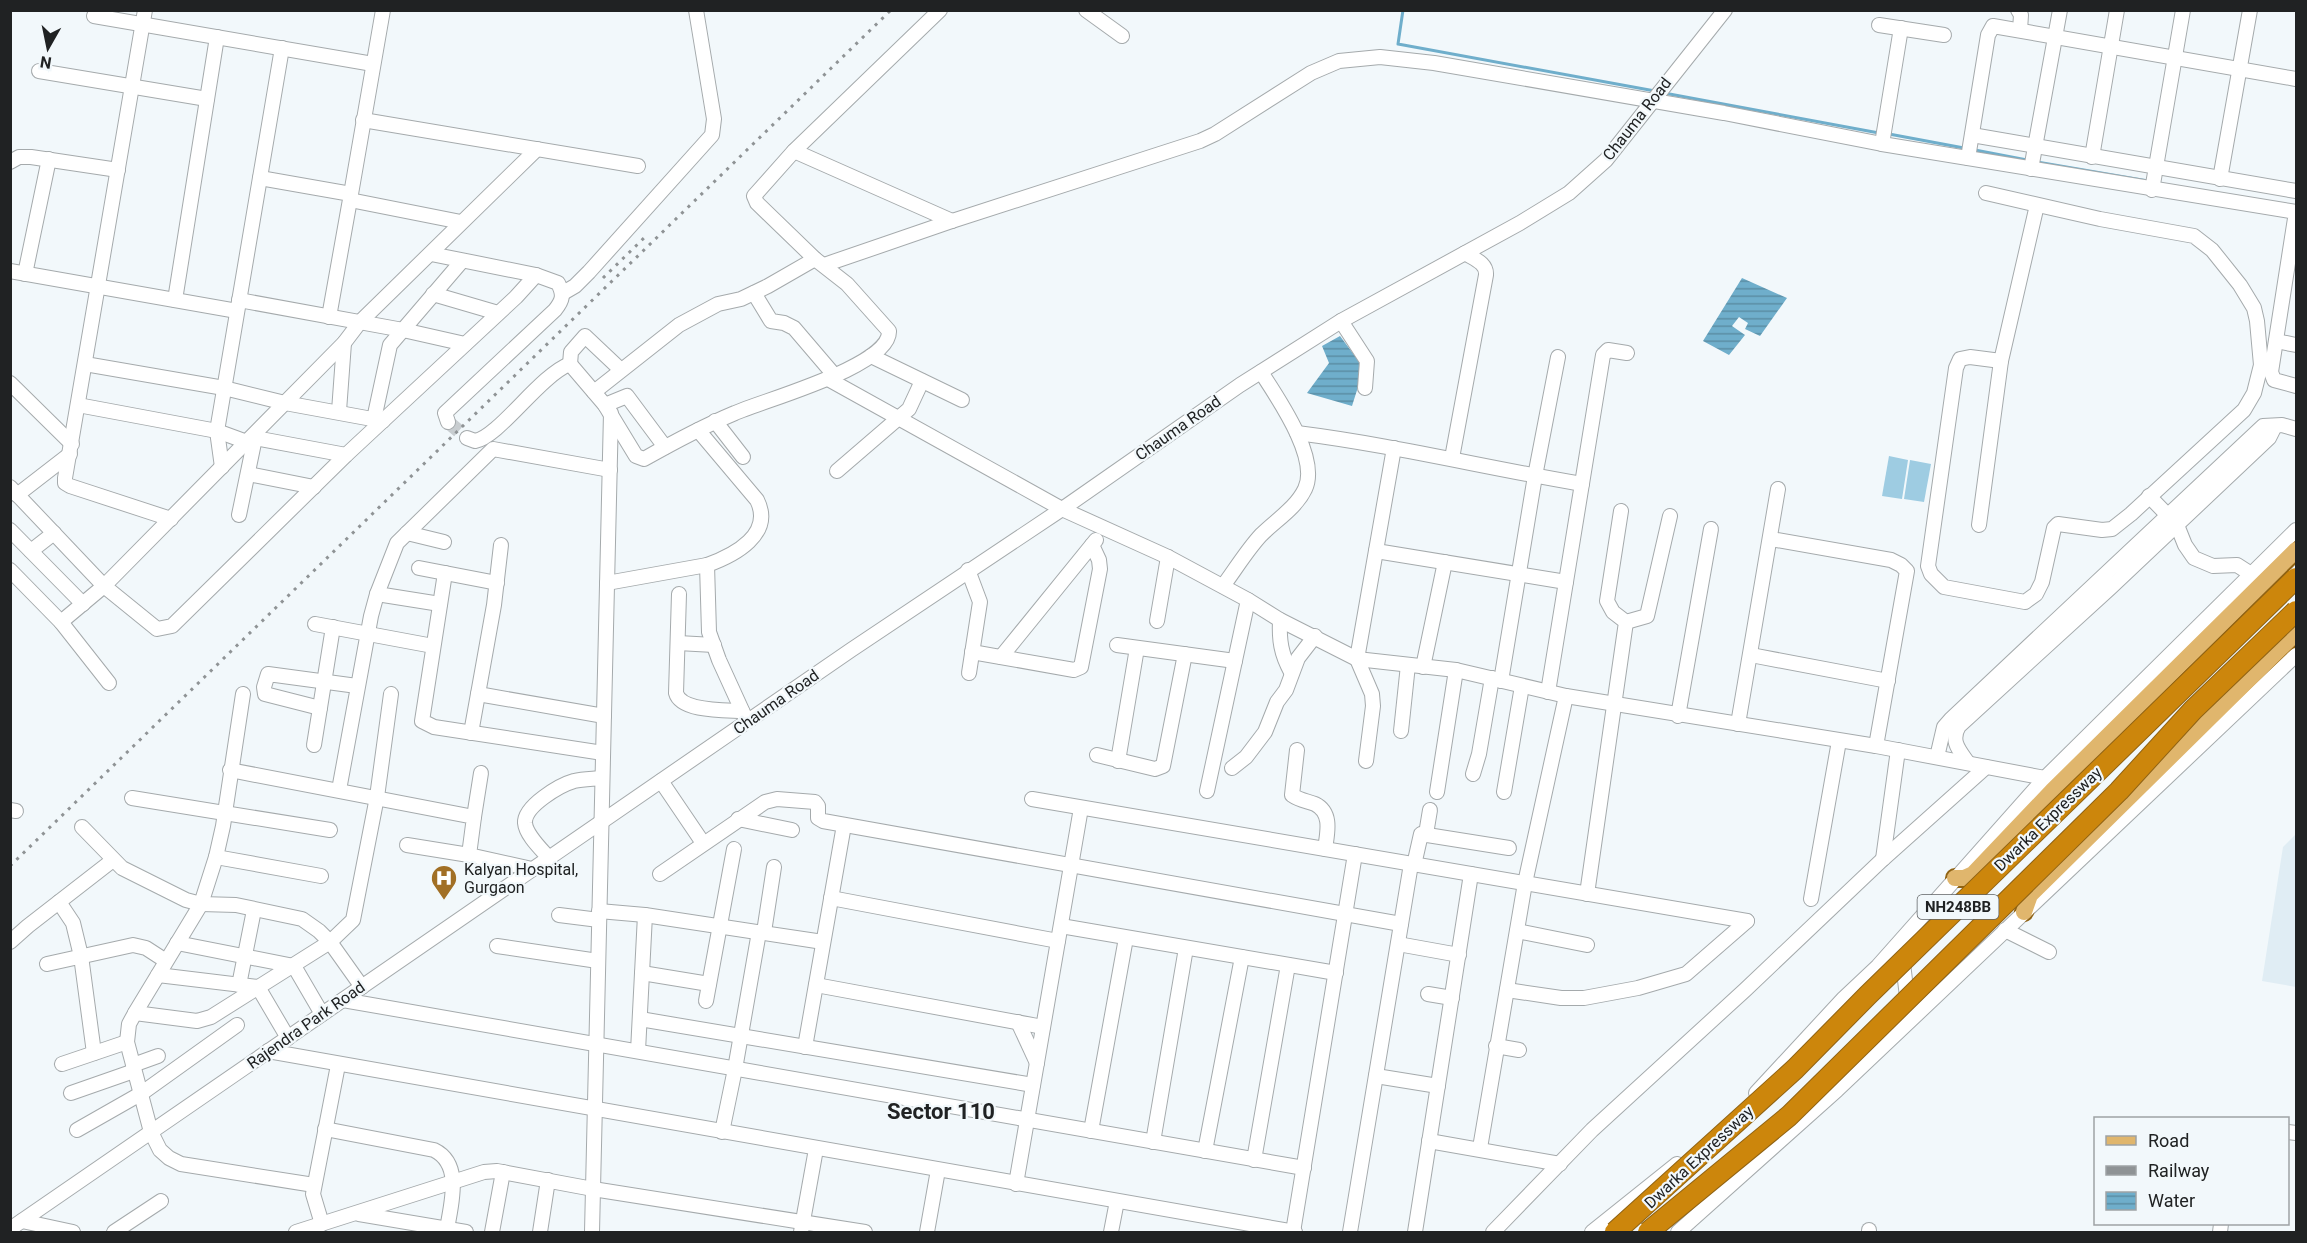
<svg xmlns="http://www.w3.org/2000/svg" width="2307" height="1243" viewBox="0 0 2307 1243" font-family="Roboto,sans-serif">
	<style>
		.built { fill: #e0edf4 }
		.pitch { fill: #9ecce2 }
		.water { fill: url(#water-rules) }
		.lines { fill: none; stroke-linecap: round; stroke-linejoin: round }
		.stream { stroke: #6faecb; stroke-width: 3 }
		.minor-tunnel { stroke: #c8cdd0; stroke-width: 14; stroke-dasharray: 14 7; stroke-linecap: butt }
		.minor-casing { stroke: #a5aaac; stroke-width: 16 }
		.major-casing { stroke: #906314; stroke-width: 20 }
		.minor { stroke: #fff; stroke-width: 14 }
		.major { stroke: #e0b66d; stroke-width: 16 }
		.rail { stroke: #8f9395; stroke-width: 3; stroke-dasharray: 3 6; stroke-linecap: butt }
		.highway-bridge-casing { stroke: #906314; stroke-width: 22; stroke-linecap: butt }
		.highway-bridge { stroke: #cc860c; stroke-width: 20 }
		.labels { text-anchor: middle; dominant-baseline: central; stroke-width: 4.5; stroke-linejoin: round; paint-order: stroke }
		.shield { fill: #f2f8fb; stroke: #5f6264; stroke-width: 1.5 }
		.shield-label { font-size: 15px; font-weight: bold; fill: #202223 }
		.street-label { font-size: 16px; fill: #202223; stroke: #f2f8fb }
		.poi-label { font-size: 16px; fill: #202223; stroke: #f2f8fb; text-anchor: start }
		.district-label { font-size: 22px; font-weight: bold; fill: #202223; stroke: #f2f8fb }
	</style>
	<defs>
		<pattern id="water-rules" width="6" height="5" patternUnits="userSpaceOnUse" patternTransform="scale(1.5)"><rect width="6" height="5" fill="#6faecb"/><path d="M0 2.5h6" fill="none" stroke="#5b8da4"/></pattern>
	</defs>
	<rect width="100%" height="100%" fill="#f2f8fb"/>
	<path class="built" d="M2296 834V987L2262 981 2283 847Z"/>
	<g class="pitch">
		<path d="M1889 456 1908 460 1902 499 1882 496Z"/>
		<path d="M1910 460 1931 464 1924 502 1904 499Z"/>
	</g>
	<g class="water">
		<path d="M1742 278 1787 298 1760 336 1745 329 1748 323 1739 317 1732 326 1745 335 1729 355 1703 341Z"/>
		<path d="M1340 336 1364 368 1352 406 1307 393 1329 363 1322 346Z"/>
	</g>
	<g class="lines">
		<g class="stream">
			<path d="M1403 10 1398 44 1655 91"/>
			<path d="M1664 93 1879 133"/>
			<path d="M1889 134 1964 148"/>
			<path d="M1975 150 2027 160"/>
			<path d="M2037 162 2148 181"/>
		</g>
		<path class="minor-tunnel" d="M448 422 467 438"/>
		<g class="minor-casing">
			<g id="minor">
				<path d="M145 10 65 478V483L70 486 171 519"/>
				<path d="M1086 10 1122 36"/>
				<path d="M2018 10 2021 15 2020 30"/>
				<path d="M94 16 373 64"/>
				<path d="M1879 25 1944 35"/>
				<path d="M39 71 207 99"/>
				<path d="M363 120 638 166"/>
				<path d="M1972 135 2296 191"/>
				<path d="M1882 144 1901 28"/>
				<path d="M794 151 952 221"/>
				<path d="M2092 157 2117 10"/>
				<path d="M1968 158 1988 35 1993 26 2296 79"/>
				<path d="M10 162 19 157H31L118 170"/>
				<path d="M2031 169 2060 10"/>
				<path d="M260 178 351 194 329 317"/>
				<path d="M2220 179 2250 10"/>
				<path d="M2152 190 2183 10"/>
				<path d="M1986 193 2100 219 2194 236 2212 250 2240 285 2254 308 2257 321 2261 365 2254 393 2244 410 2131 514 2112 529 2102 530 2058 524 2054 528 2042 582 2036 594 2025 602 1944 587 1931 574 1928 566 1956 368 1960 359 1970 357 2001 361"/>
				<path d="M351 194 383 10"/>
				<path d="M350 200 461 222"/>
				<path d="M431 254 536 275 558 283C564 295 563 300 555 310L445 413 448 422"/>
				<path d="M824 265 952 221 1200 141 1215 134 1311 73 1339 61 1380 57 1434 63 1724 113 1882 144 2296 212 2271 372 2274 380 2296 386"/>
				<path d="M10 271 237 311"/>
				<path d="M25 274 49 159"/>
				<path d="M563 293 575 286 589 272 712 135 714 119 696 10"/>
				<path d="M754 293 771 321 784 323 794 328 835 376"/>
				<path d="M433 294 498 313"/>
				<path d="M175 300 217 37"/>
				<path d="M239 300 403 330 465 344"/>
				<path d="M1341 321 1367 361 1365 388"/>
				<path d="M2276 341 2296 345"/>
				<path d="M871 356 962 400"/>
				<path d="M85 364 224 388 285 403 383 421"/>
				<path d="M570 364 571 352 585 336 621 370"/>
				<path d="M828 379 1062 509 1168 557 1248 600 1280 620 1357 659 1456 670 1566 696 1876 746 2045 778"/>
				<path d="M10 383 72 444"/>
				<path d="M594 392 679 325 718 304 741 299 768 286 815 259"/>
				<path d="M78 405 217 431 247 442 255 438 346 455"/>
				<path d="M605 405 627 396 665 447"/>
				<path d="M339 411 344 343"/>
				<path d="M374 419 390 345 462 261"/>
				<path d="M715 421 743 457"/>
				<path d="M1297 433C1393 445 1487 468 1582 484"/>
				<path d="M467 438 475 441C499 437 540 375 570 364L605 405 636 456 644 459C674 442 704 426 735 413 764 400 891 366 889 331L847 284 815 259 757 203 754 196 794 151 940 10"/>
				<path d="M1452 458 1486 275C1487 263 1474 259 1465 253"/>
				<path d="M222 467 217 431 282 48"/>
				<path d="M837 471 909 409 922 381"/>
				<path d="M248 474 314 487"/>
				<path d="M10 487 104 586 157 629 172 626 346 455 516 297 536 275"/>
				<path d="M17 495 70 454"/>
				<path d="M2149 496 2177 525 2185 545 2194 558 2213 566 2237 565 2251 574"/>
				<path d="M239 515 255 438"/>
				<path d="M1979 525 2001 361 2037 205"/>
				<path d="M10 530 83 604"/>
				<path d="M407 533 444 542"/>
				<path d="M1771 539 1891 560 1901 565 1907 571 1876 746"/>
				<path d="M31 551 54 533"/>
				<path d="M1376 551 1566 582"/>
				<path d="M707 565 709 632 719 660 745 717"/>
				<path d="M419 568 497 583"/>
				<path d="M10 570 61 622 104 586 344 343 360 322 537 149"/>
				<path d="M968 570 980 602 969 673"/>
				<path d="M445 573 422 721 434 727 603 753"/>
				<path d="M607 583 707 565C735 555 774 534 757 500L698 430"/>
				<path d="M1223 586C1235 570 1247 550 1261 535 1276 520 1296 508 1305 489 1320 458 1277 397 1261 372"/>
				<path d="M377 594 440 604"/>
				<path d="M679 594 676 693C681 712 726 710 742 711"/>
				<path d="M1280 620C1279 640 1281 654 1291 672"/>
				<path d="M1157 621 1168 557"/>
				<path d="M61 622 109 683"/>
				<path d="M1626 622 1647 616 1670 516"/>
				<path d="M315 624 433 646"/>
				<path d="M678 643 714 645"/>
				<path d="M1117 645 1235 661"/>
				<path d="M972 652 1074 670 1081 667 1100 569 1099 560 1092 545"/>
				<path d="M1751 655 1888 681"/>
				<path d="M1001 657 1096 540"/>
				<path d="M1423 667 1445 562"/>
				<path d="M1501 681 1535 476 1558 357"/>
				<path d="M1548 692 1603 355 1608 350 1627 353"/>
				<path d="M243 694 223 826 216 857 201 904 135 1013 129 1024 127 1042 151 1132 160 1150 169 1158 181 1164 314 1185"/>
				<path d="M478 694 604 716"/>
				<path d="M320 708 265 694 264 687 268 674 357 686"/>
				<path d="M1678 716 1711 529"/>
				<path d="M1738 724 1778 489"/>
				<path d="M1401 731 1408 665"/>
				<path d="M471 733 494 605 501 545"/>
				<path d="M314 745 333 627"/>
				<path d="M1297 750 1292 795C1299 800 1307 801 1315 804 1333 813 1327 834 1325 849"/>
				<path d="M1097 755 1155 769 1163 766 1185 654"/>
				<path d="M1937 757 1944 727 1951 719 2263 426 2282 425 2296 429"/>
				<path d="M1118 761 1137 648"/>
				<path d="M1366 761 1373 706 1372 694 1357 659 1394 448"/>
				<path d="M1968 763C1959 750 1950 741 1959 726L2110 588 2269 438 2275 426"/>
				<path d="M1232 768 1246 757 1265 732 1277 702 1286 690 1298 658 1315 636"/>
				<path d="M230 770 474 817 469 855 532 869"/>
				<path d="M1473 774 1479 754 1492 678"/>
				<path d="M661 781 703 843"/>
				<path d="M339 790 371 616 377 594 397 543 493 449 610 470"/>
				<path d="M1207 791 1248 600"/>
				<path d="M1437 792 1456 670"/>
				<path d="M1504 792 1522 686"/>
				<path d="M132 798 330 830"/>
				<path d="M1032 799 1747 921"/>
				<path d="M10 810 16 811"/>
				<path d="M474 817 481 773"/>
				<path d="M738 819 792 830"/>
				<path d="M82 827 122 868 186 900 201 904 236 905 302 919 319 931 330 942 362 987"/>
				<path d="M1426 834 1430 810"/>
				<path d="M407 845 469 855"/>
				<path d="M216 857 321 876"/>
				<path d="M549 858C541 849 526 835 525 823 524 806 560 785 574 781 583 779 593 779 602 778"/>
				<path d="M1883 859 1898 750"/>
				<path d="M1414 865 1421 834 1509 848"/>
				<path d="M660 874 765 802 777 799 815 802 818 806V818L823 821 1401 924"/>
				<path d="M1587 894 1626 622 1613 612 1607 601 1621 511"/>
				<path d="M831 898 1058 941"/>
				<path d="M1811 899 1839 741"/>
				<path d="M59 902 73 923 81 956 94 1053"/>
				<path d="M599 911 645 915 823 942"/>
				<path d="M559 915 599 920"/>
				<path d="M1061 926 1336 973"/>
				<path d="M2005 930 2049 952"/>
				<path d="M1517 931 1587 945"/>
				<path d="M764 932 774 867"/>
				<path d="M10 942 28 926 113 860"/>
				<path d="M177 943 294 966 322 1014"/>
				<path d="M1398 944 1459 955"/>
				<path d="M497 946 598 961"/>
				<path d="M1902 955 1908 1005"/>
				<path d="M47 964 133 945 146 948 166 961"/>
				<path d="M642 973 709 984"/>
				<path d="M158 975 258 987 288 1038"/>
				<path d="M239 985 254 910"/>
				<path d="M816 985 1043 1027"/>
				<path d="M1507 990 1561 998H1584L1638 988 1686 974 1747 921"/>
				<path d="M1428 994 1452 998"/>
				<path d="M343 1000 1304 1168"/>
				<path d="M706 1001 734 849"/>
				<path d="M135 1013 197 1021 211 1017 330 942 353 920 377 797 391 694"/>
				<path d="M640 1019 1033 1085"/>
				<path d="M1018 1022 1037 1063"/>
				<path d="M1496 1046 1519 1050"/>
				<path d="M805 1047 844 825"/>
				<path d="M268 1051 1295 1232"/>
				<path d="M638 1051 645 915"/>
				<path d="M62 1064 127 1042"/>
				<path d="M133 1065 158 1056"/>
				<path d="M1376 1076 1438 1086"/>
				<path d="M71 1093 134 1071"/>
				<path d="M1756 1093 1844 998 1878 966 2045 778 2296 530"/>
				<path d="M325 1129 434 1150C463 1164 451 1204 447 1229"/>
				<path d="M77 1130 142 1093 237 1025"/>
				<path d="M1091 1131 1126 938"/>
				<path d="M722 1132 735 1069 759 932"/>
				<path d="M2288 1132 2296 1133"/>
				<path d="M1429 1141 1560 1164"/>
				<path d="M1153 1142 1186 948"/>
				<path d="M1480 1148 1525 883 1566 696"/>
				<path d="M1205 1151 1242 957"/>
				<path d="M1254 1160 1288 965"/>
				<path d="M1016 1184 1081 808"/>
				<path d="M359 1214 466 1232"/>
				<path d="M22 1221 73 1232"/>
				<path d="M322 1224 313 1194 338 1065"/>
				<path d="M10 1229 851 650 1068 505 1240 385 1341 321 1520 223 1569 193 1606 160 1725 10"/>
				<path d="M114 1232 161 1201"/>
				<path d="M296 1232 484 1172 497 1171 593 1189 865 1232"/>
				<path d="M492 1232 503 1172"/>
				<path d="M540 1232 548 1180"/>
				<path d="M592 1232 611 413"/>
				<path d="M801 1232 816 1149"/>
				<path d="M927 1232 938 1170"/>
				<path d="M1111 1232 1117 1201"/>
				<path d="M1293 1232 1355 854"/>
				<path d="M1350 1232 1411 864"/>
				<path d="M1415 1232 1471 874"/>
				<path d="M1493 1232 1592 1130 1745 990 1883 859 1986 767"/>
				<path d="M1592 1232 1677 1164"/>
				<path d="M1678 1232 1837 1090 2296 655"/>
				<path d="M1869 1232V1230"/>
				<path d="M2220 1232 2221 1224"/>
			</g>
		</g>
		<g class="major-casing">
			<g id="major">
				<path d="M1955 878H1964L1973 874 2052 791 2296 550"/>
				<path d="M2024 912 2030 895 2296 633"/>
			</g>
		</g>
		<use href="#minor" class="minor"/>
		<use href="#major" class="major"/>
		<g class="rail">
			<path d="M603 278 644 238"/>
			<path d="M10 866 891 10"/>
		</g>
		<g class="highway-bridge-casing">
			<g id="highway-bridge">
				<path d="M1615 1232 1795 1069 1868 995 2296 578"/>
				<path d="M1648 1232 1789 1116 2119 791 2193 710 2296 611"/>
			</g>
		</g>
		<use href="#highway-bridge" class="highway-bridge"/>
	</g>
	<defs>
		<g id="hospital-pin" transform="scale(1.35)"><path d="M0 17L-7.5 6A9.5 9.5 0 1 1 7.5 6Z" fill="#a16f25" stroke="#f2f8fb"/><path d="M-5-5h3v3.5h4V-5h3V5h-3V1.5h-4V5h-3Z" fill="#fff"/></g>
	</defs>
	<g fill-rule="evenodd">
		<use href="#hospital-pin" x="444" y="878"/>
	</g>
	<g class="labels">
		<rect class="shield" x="1917.5" y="895" width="81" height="24" rx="4.5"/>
		<g class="shield-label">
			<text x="1958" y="907">NH248BB</text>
		</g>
		<g class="street-label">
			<text transform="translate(1637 119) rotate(-52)">Chauma Road</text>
			<text transform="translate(1178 428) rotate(-35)">Chauma Road</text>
			<text transform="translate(776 702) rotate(-35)">Chauma Road</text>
			<text transform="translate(2048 819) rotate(-44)">Dwarka Expressway</text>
			<text transform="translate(306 1025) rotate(-35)">Rajendra Park Road</text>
			<text transform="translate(1699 1157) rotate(-43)">Dwarka Expressway</text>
		</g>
		<g class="poi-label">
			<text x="464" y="869">Kalyan Hospital,<tspan x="464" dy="18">Gurgaon</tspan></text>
		</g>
		<g class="district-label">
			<text x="941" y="1111">Sector 110</text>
		</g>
	</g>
	<rect width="2307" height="1243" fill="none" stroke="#202223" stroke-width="24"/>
	<rect x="2094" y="1117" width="195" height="108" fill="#f2f8fb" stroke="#9ea2a5" stroke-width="1.5"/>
	<rect x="2106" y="1136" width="30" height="9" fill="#e0b66d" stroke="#9ea2a5" stroke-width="1.5"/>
	<text x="2148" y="1147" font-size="18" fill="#202223">Road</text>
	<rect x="2106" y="1166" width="30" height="9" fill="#8f9395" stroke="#9ea2a5" stroke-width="1.5"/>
	<text x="2148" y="1177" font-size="18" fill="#202223">Railway</text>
	<rect x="2106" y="1192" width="30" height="18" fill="url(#water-rules)" stroke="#9ea2a5" stroke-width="1.5"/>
	<text x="2148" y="1207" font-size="18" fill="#202223">Water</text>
	<g transform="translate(48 48) rotate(189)" stroke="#f2f8fb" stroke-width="4.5" paint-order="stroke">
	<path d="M0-4.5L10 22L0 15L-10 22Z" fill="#202223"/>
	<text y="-9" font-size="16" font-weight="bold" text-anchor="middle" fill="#202223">N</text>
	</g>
</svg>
